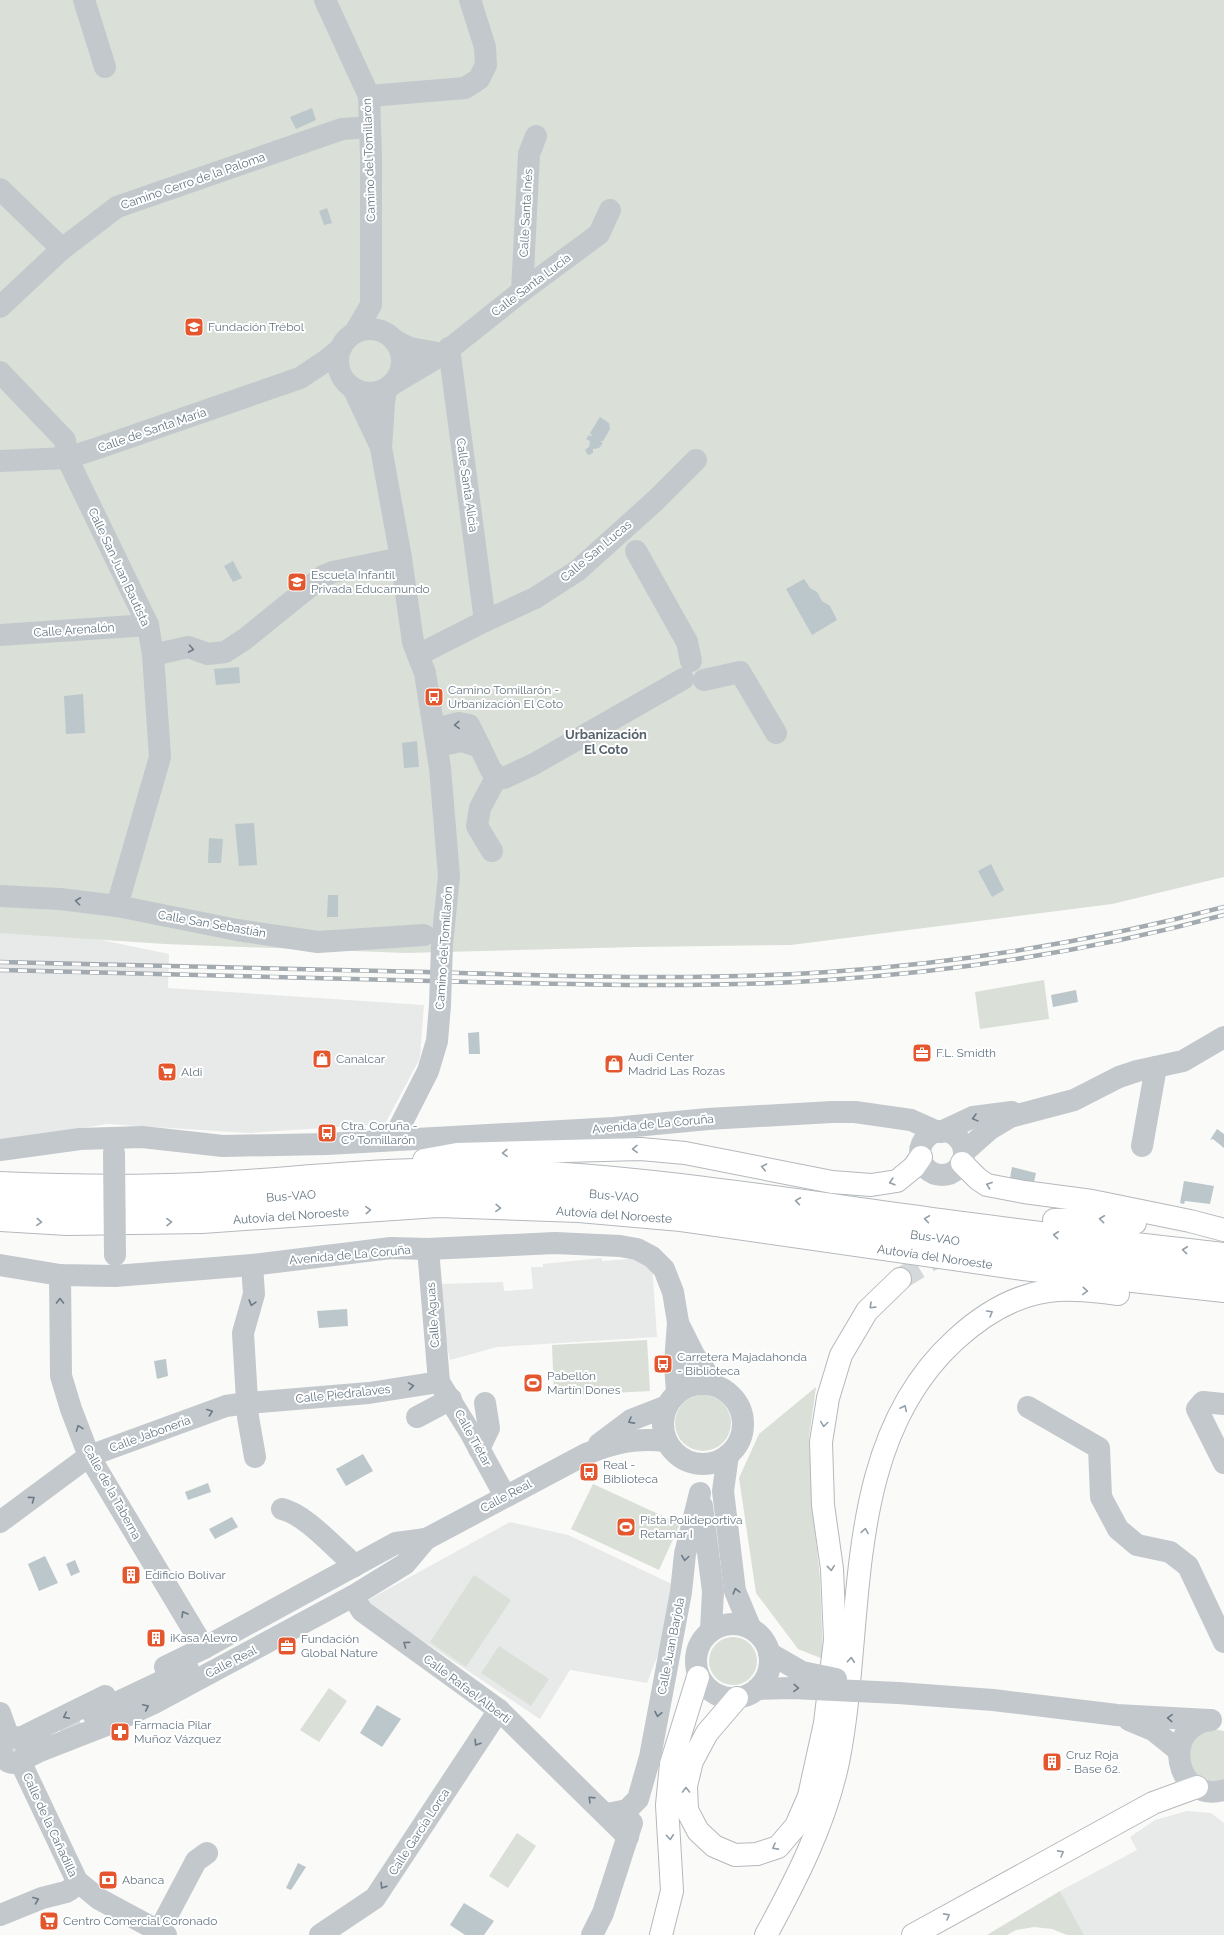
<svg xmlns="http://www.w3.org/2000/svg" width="1224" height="1935" viewBox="0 0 1224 1935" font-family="Raleway,sans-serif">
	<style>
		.built { fill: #e8e9e9 }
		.green { fill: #dadfd7 }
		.water { fill: #bbc7cb }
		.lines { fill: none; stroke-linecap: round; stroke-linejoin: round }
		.minor-tunnel { stroke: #d5d9db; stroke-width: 22; stroke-dasharray: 22 11; stroke-linecap: butt }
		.highway-tunnel { stroke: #d5d9db; stroke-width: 22; stroke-dasharray: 22 11; stroke-linecap: butt }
		.highway-casing { stroke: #b4b9bd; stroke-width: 24 }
		.minor { stroke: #c3c8cc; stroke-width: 22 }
		.highway { stroke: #fff; stroke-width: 22 }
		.rail-casing { stroke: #a2aab0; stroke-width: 4.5 }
		.rail { stroke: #fff; stroke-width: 3; stroke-dasharray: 9; stroke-linecap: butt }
		.minor-bridge { stroke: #c3c8cc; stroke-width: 22 }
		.oneway { stroke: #6a7a87 }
		.oneway2 { stroke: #939fa8 }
		.labels { text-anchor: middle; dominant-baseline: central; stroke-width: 4; stroke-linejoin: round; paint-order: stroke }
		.street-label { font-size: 12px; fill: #657683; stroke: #fff }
		.poi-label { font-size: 12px; fill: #657683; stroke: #fff; text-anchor: start }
		.neighbourhood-label { font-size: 13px; font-weight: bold; fill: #57646e; stroke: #fff }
	</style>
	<rect width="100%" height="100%" fill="#fafaf8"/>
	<g class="built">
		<path d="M0 919 169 954 168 988 424 1005 420 1058 385 1124 248 1133 107 1124 0 1141Z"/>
		<path d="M602 1258V1261L643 1258 652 1264 657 1337 497 1347 450 1360 443 1328 441 1284 503 1282 504 1291 533 1289 531 1267H543V1264Z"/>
		<path d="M510 1522 568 1535 674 1585 666 1634 647 1683 570 1670 540 1719 369 1605 368 1600Z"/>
		<path d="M1187 1811 1211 1813 1224 1823V1935H1084L1060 1891 1137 1850 1130 1837 1155 1820Z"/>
	</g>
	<g class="green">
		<path d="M0 0H1224V877L1112 904 791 945 636 947 406 953 165 944 0 933Z"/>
		<path d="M1044 980 1049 1019 980 1029 975 992Z"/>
		<path d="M647 1340 650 1391 554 1396 552 1345Z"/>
		<path d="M816 1387 809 1438 812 1503 820 1578 823 1659 798 1649 756 1593 739 1478 759 1434Z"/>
		<circle cx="703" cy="1423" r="28"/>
		<path d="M593 1484 680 1524 659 1570 571 1529Z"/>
		<path d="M474 1575 511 1600 466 1667 430 1642Z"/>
		<circle cx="733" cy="1661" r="24"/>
		<path d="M499 1646 549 1679 531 1706 481 1673Z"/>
		<path d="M329 1688 347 1701 319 1742 300 1730Z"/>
		<path d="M1214 1729 1224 1731V1779C1218 1780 1212 1782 1205 1779 1189 1772 1184 1750 1197 1737 1201 1733 1209 1732 1214 1729Z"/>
		<path d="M517 1833 536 1846 508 1888 489 1876Z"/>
		<path d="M1060 1891 1084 1935H1067L1052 1929 1034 1927 1016 1930 1007 1935H987Z"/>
	</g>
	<g class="water">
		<path d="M312 108 316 120 296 129 290 117Z"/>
		<path d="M327 208 332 223 324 225 319 211Z"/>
		<path d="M600 417 609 423 610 429 603 441H600L603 443 599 448 593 449V453L588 455 585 450 589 447 590 441 586 439 589 435 593 437 590 433Z"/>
		<path d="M233 561 242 578 233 582 224 566Z"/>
		<path d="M804 579 810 588 817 592 822 601 830 606 837 620 812 635 786 589Z"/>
		<path d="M239 667 240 683 216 685 214 669Z"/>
		<path d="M83 694 85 733 66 734 64 696Z"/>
		<path d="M417 741 419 767 404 768 402 743Z"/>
		<path d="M254 823 257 865 239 866 235 824Z"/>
		<path d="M209 838 223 839 221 863H208Z"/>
		<path d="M991 864 1004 890 992 897 978 871Z"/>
		<path d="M328 895H338V917H327Z"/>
		<path d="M1076 990 1078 1002 1053 1007 1051 995Z"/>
		<path d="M479 1032 480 1054H469L468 1033Z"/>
		<path d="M1217 1129 1224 1134V1148L1213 1139 1210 1140Z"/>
		<path d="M1012 1167 1036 1173 1034 1182 1010 1178Z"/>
		<path d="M1184 1181 1214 1186 1210 1204 1185 1201 1184 1204 1180 1203Z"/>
		<path d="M347 1309 348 1326 319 1328 317 1311Z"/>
		<path d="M166 1359 168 1376 157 1379 154 1361Z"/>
		<path d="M363 1454 373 1471 346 1486 336 1469Z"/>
		<path d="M208 1483 211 1492 188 1500 185 1492Z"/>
		<path d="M232 1517 238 1527 215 1539 209 1529Z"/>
		<path d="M45 1556 58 1583 39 1591 28 1564Z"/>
		<path d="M75 1560 80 1572 71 1576 66 1564Z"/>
		<path d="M377 1705 401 1719 382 1747 360 1733Z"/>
		<path d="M298 1863 306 1867 291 1890 286 1888Z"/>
		<path d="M464 1903 494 1921 484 1935H465L450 1925Z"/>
	</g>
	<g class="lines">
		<path class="minor-tunnel" d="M0 1758 93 1714"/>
		<path class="highway-tunnel" d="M900 1279 948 1250"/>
		<g class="highway-casing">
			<g id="highway">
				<path d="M424 1160 457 1154 641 1149 685 1153 832 1182 871 1185 897 1181 914 1167 921 1157"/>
				<path d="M962 1163 978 1179 987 1185 1024 1192 1092 1201 1190 1221 1224 1230"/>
				<path d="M0 1183C66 1186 132 1187 198 1184 296 1179 395 1166 494 1170 634 1175 772 1197 911 1216 1015 1231 1120 1242 1224 1254"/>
				<path d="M0 1203 72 1206 159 1205 393 1190 485 1188 549 1191 694 1204 1026 1250 1224 1273"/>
				<path d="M0 1220 67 1224 202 1222 438 1206 579 1211 681 1220 1023 1269 1224 1291"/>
				<path d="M1054 1220 1095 1219 1135 1223"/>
				<path d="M737 1698 707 1733 692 1761 686 1786 687 1810 698 1831 714 1846 735 1855 757 1854 778 1847 796 1826 809 1796 825 1723 835 1640 832 1569 823 1505 821 1442 828 1398 841 1355 867 1311 900 1279"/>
				<path d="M661 1935 672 1891 667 1805 671 1764 698 1677"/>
				<path d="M766 1935C796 1880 825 1824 838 1762 866 1623 839 1446 955 1340 981 1316 1013 1296 1048 1291 1071 1288 1095 1291 1118 1294"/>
				<path d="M913 1935 1153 1803 1197 1787"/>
			</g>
		</g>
		<g class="minor">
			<path d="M84 0 105 67"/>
			<path d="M325 0 369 96 371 156V305L355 332"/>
			<path d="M369 96 465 88 479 79 486 65 485 47 470 0"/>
			<path d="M0 189 62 249"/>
			<path d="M522 291 529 154 536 136"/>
			<path d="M0 307 62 249 117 207 342 129 370 127"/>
			<circle cx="370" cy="361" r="32"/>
			<path d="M394 340 410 348 443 354"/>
			<path d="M449 348 485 621"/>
			<path d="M0 372 65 440 67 458 148 625 153 655 160 757 117 906"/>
			<path d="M391 385 443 354 522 291 599 234 610 210"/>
			<path d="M386 389 384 403 381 448 401 558 413 642 425 673 440 768 449 876 442 944"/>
			<path d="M354 390 380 445"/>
			<path d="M0 461 67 458 98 448 300 378 327 360 339 350"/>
			<path d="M636 551 687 642 691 661"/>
			<path d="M0 635 148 625"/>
			<path d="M153 655 188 647 208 654 225 652 245 639 323 576 333 572 401 558"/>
			<path d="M418 655 485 621 535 598 577 571 656 500 696 460"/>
			<path d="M704 680 740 672 776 733"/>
			<path d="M434 729 459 723 469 725 480 747 462 741 437 746"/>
			<path d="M480 747 491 770 497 776 504 778 534 764 683 679"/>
			<path d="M492 851 477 826 480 808 497 776"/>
			<path d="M0 896 60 899 117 906 237 930 318 942 424 935"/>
			<circle cx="942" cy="1153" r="22"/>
			<path d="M941 1132 973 1117 1012 1112"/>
			<path d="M391 1140 397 1132 428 1071 437 1041 440 1005"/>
			<path d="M1142 1146 1156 1067"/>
			<path d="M0 1150 80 1139 142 1137 223 1146 327 1144 614 1128 708 1119 832 1112H855L911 1120 938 1132"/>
			<path d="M964 1152 990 1129 1010 1117 1074 1100 1119 1077 1137 1071 1183 1061 1224 1037"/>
			<path d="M428 1249 439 1382 470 1432 505 1496"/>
			<path d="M0 1265 60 1275 115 1276 252 1265 391 1248 428 1249 555 1243 620 1246 637 1249 652 1257 664 1269 673 1292 678 1322 675 1364 677 1392"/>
			<path d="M252 1265 254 1294 243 1333 248 1417 255 1457"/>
			<path d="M60 1275 61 1376 71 1409 89 1456 204 1648"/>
			<path d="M678 1323 694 1355 715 1385"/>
			<circle cx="703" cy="1424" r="40"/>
			<path d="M1224 1404 1203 1402 1197 1409 1224 1463"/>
			<path d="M1028 1407 1099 1448 1101 1497 1118 1529 1137 1545 1170 1552 1188 1566 1224 1642"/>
			<path d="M417 1417 451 1399"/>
			<path d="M599 1444 631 1420 667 1406"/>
			<path d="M479 1449 489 1428 485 1403"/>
			<path d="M728 1455 723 1491 735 1591 750 1627"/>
			<path d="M702 1506 713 1591 711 1630"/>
			<path d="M282 1509C304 1514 331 1544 348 1559L353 1567"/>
			<path d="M0 1522 89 1456 226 1406 247 1403 369 1393 439 1382"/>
			<path d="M413 1546 586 1454C616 1442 633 1438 666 1441"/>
			<path d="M353 1596 362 1611 499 1710 628 1837"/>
			<circle cx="733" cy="1661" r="37"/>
			<path d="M165 1667 204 1648 396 1543 426 1539"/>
			<path d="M898 1693 993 1700 1117 1715 1209 1720"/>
			<path d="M0 1713 9 1738"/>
			<path d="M93 1714 188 1669"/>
			<path d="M1129 1720 1153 1730 1179 1751"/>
			<path d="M1211 1720C1160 1726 1175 1804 1224 1790"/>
			<circle cx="14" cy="1750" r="13"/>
			<path d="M20 1738 105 1696"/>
			<path d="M607 1814 627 1810 638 1799 650 1757 681 1592 685 1554 700 1493"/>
			<path d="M0 1915 42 1898 66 1892 71 1889 77 1881"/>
			<path d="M159 1931 196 1861 207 1853"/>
			<path d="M166 1935 99 1899 77 1881 20 1761 40 1751 109 1724 154 1703 353 1596 405 1564 426 1539"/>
			<path d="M320 1935 375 1898 499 1710"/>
			<path d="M592 1935 603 1913 632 1823"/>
		</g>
		<use href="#highway" class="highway"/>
		<g class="rail-casing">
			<g id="rail">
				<path d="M0 962C142 966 284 969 426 972 560 976 694 981 828 972 961 963 1095 941 1224 907"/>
				<path d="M0 970C144 974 288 977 433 981 564 984 696 989 828 980 961 971 1095 950 1224 915"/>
			</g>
		</g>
		<use href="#rail" class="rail"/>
		<g class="minor-bridge">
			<path d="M440 1005 442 944"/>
			<path d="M114 1153 115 1255"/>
			<path d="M769 1653 802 1672 836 1679"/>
			<path d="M757 1689 792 1688 898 1693"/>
		</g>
	</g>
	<defs><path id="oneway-chevron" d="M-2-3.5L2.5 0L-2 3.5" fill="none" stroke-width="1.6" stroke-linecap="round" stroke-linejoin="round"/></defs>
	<g class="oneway">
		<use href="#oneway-chevron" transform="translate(191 649) rotate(10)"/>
		<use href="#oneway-chevron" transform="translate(457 725) rotate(176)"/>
		<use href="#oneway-chevron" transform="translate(78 901) rotate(-173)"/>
		<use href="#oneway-chevron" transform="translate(975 1118) rotate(165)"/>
		<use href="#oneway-chevron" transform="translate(60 1301) rotate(-90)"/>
		<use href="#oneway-chevron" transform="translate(252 1303) rotate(106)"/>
		<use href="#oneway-chevron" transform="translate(411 1386) rotate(-9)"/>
		<use href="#oneway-chevron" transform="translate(210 1412) rotate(-20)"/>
		<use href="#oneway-chevron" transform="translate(631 1421) rotate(151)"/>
		<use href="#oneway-chevron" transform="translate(79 1428) rotate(-111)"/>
		<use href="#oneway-chevron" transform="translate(32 1499) rotate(-36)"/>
		<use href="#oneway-chevron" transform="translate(685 1558) rotate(98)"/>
		<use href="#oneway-chevron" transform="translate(736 1591) rotate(-105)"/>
		<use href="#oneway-chevron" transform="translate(184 1614) rotate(-121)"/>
		<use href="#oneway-chevron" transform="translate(406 1644) rotate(-144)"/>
		<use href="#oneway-chevron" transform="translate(796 1688) rotate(2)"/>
		<use href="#oneway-chevron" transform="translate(146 1707) rotate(-25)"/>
		<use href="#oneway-chevron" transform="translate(658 1714) rotate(101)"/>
		<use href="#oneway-chevron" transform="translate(66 1716) rotate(154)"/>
		<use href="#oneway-chevron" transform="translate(1170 1718) rotate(-177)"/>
		<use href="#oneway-chevron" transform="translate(477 1743) rotate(123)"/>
		<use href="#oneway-chevron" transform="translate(591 1799) rotate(-136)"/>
		<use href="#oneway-chevron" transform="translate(383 1886) rotate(123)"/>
		<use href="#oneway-chevron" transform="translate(36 1900) rotate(-21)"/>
	</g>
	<g class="oneway2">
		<use href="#oneway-chevron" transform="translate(635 1149) rotate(179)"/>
		<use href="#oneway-chevron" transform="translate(505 1153) rotate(178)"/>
		<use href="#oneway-chevron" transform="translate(764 1167) rotate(-168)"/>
		<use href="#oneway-chevron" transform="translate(892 1182) rotate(164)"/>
		<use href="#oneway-chevron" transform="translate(989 1185) rotate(-160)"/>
		<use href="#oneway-chevron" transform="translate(798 1201) rotate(-172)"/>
		<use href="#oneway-chevron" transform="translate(498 1208) rotate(2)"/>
		<use href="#oneway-chevron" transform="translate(368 1210) rotate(-4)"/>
		<use href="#oneway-chevron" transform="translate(927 1219) rotate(-172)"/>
		<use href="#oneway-chevron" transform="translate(1102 1219) rotate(-174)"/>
		<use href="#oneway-chevron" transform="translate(39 1222) rotate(4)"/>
		<use href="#oneway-chevron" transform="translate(169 1222) rotate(-1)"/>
		<use href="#oneway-chevron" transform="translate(1056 1235) rotate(-174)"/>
		<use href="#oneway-chevron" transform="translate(1185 1250) rotate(-174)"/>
		<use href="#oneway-chevron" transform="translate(1085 1291) rotate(4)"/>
		<use href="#oneway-chevron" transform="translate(872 1306) rotate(136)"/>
		<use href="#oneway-chevron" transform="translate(990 1313) rotate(-30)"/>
		<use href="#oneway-chevron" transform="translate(904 1408) rotate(-64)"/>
		<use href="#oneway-chevron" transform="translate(824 1424) rotate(98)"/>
		<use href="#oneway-chevron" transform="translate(865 1531) rotate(-81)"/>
		<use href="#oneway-chevron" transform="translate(831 1568) rotate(84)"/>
		<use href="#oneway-chevron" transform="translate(851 1660) rotate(-85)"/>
		<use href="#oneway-chevron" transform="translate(686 1790) rotate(-90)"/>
		<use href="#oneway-chevron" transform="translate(670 1837) rotate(86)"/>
		<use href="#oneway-chevron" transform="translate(775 1847) rotate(151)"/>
		<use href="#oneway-chevron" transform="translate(1061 1853) rotate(-29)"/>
		<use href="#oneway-chevron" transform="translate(947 1916) rotate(-29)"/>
	</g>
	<defs>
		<g id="school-square" transform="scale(1)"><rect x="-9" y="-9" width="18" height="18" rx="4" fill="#e4572e" stroke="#fff"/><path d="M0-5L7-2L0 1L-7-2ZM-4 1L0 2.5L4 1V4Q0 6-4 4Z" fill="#fff"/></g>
		<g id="bus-square" transform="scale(1)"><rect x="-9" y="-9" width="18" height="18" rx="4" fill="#e4572e" stroke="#fff"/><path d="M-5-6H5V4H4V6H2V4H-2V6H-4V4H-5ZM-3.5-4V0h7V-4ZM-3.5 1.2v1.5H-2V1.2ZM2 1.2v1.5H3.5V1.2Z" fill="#fff"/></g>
		<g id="office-square" transform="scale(1)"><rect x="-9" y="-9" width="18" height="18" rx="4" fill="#e4572e" stroke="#fff"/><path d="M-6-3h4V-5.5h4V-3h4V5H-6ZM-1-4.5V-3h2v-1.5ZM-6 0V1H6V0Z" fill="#fff"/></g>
		<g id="shop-square" transform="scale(1)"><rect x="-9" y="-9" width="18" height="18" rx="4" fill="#e4572e" stroke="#fff"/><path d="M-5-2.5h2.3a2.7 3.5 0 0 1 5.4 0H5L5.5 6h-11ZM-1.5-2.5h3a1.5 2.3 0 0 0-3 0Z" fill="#fff"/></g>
		<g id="supermarket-square" transform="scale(1)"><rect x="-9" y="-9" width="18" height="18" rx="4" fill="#e4572e" stroke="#fff"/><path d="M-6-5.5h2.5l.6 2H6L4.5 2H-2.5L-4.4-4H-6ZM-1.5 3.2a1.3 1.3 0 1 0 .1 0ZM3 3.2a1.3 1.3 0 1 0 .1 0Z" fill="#fff"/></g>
		<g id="stadium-square" transform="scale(1)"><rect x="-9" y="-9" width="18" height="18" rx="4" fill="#e4572e" stroke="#fff"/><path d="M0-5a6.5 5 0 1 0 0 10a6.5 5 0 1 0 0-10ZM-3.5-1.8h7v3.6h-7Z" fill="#fff"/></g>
		<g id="building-square" transform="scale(1)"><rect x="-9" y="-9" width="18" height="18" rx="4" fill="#e4572e" stroke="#fff"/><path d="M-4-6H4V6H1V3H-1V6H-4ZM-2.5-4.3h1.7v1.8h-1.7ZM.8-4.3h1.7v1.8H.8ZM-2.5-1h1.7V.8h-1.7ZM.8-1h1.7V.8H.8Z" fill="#fff"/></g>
		<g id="pharmacy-square" transform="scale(1)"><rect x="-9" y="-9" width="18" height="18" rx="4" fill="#e4572e" stroke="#fff"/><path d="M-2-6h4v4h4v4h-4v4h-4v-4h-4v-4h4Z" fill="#fff"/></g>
		<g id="bank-square" transform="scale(1)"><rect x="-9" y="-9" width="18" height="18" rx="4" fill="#e4572e" stroke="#fff"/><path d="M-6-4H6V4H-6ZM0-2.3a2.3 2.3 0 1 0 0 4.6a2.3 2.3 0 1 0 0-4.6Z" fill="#fff"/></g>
	</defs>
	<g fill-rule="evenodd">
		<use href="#school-square" x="194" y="327"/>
		<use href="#school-square" x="297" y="582"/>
		<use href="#bus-square" x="434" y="697"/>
		<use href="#office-square" x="922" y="1053"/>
		<use href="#shop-square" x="322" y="1059"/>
		<use href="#shop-square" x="614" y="1064"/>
		<use href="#supermarket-square" x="167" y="1072"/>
		<use href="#bus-square" x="327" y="1133"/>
		<use href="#bus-square" x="663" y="1364"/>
		<use href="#stadium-square" x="533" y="1383"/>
		<use href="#bus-square" x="589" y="1472"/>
		<use href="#stadium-square" x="626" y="1527"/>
		<use href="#building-square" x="131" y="1575"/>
		<use href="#building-square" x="156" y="1638"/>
		<use href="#office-square" x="287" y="1646"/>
		<use href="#pharmacy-square" x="120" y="1732"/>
		<use href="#building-square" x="1052" y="1762"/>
		<use href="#bank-square" x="108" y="1880"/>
		<use href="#supermarket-square" x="49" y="1921"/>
	</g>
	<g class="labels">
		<g class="street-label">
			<text transform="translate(369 160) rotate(-92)">Camino del Tomillarón</text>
			<text transform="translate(193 181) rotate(-19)">Camino Cerro de la Paloma</text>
			<text transform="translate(526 213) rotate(-87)">Calle Santa Inés</text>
			<text transform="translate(531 285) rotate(-37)">Calle Santa Lucía</text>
			<text transform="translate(152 430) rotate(-19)">Calle de Santa María</text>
			<text transform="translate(467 485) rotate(82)">Calle Santa Alicia</text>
			<text transform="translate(596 551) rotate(-40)">Calle San Lucas</text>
			<text transform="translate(119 567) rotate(65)">Calle San Juan Bautista</text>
			<text transform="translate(74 630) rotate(-4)">Calle Arenalón</text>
			<text transform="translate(212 924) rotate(10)">Calle San Sebastián</text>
			<text transform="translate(444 948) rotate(-86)">Camino del Tomillarón</text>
			<text transform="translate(653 1124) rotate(-5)">Avenida de La Coruña</text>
			<text transform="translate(291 1196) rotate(-4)">Bus-VAO</text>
			<text transform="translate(614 1196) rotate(5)">Bus-VAO</text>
			<text transform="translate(614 1215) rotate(4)">Autovía del Noroeste</text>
			<text transform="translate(291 1216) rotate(-4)">Autovía del Noroeste</text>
			<text transform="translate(935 1238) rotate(8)">Bus-VAO</text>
			<text transform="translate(350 1255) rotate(-5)">Avenida de La Coruña</text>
			<text transform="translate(935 1257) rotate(8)">Autovía del Noroeste</text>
			<text transform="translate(433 1315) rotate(-94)">Calle Aguas</text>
			<text transform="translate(343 1394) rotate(-6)">Calle Piedralaves</text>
			<text transform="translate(150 1434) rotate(-20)">Calle Jabonería</text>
			<text transform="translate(473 1438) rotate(61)">Calle Tiétar</text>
			<text transform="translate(112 1492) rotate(61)">Calle de la Taberna</text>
			<text transform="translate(506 1496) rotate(-28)">Calle Real</text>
			<text transform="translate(671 1646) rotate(-79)">Calle Juan Barjola</text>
			<text transform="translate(231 1662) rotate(-27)">Calle Real</text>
			<text transform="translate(467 1689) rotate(37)">Calle Rafael Alberti</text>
			<text transform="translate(50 1825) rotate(65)">Calle de la Cañadilla</text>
			<text transform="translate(419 1832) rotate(-57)">Calle García Lorca</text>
		</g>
		<g class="poi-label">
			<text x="208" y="327">Fundación Trébol</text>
			<text x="311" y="575">Escuela Infantil<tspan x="311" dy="14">Privada Educamundo</tspan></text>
			<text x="448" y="690">Camino Tomillarón -<tspan x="448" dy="14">Urbanización El Coto</tspan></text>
			<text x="936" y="1053">F.L. Smidth</text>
			<text x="628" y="1057">Audi Center<tspan x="628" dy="14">Madrid Las Rozas</tspan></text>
			<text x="336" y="1059">Canalcar</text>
			<text x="181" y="1072">Aldi</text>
			<text x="341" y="1126">Ctra. Coruña -<tspan x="341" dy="14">Cº Tomillarón</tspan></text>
			<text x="677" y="1357">Carretera Majadahonda<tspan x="677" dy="14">- Biblioteca</tspan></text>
			<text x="547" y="1376">Pabellón<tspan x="547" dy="14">Martín Dones</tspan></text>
			<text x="603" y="1465">Real -<tspan x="603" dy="14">Biblioteca</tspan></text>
			<text x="640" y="1520">Pista Polideportiva<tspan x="640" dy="14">Retamar I</tspan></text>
			<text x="145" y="1575">Edificio Bolívar</text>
			<text x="170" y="1638">iKasa Alevro</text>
			<text x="301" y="1639">Fundación<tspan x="301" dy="14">Global Nature</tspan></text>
			<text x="134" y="1725">Farmacia Pilar<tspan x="134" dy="14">Muñoz Vázquez</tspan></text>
			<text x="1066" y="1755">Cruz Roja<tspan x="1066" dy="14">- Base 62.</tspan></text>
			<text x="122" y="1880">Abanca</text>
			<text x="63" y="1921">Centro Comercial Coronado</text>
		</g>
		<g class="neighbourhood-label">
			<text x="606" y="734">Urbanización<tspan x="606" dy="15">El Coto</tspan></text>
		</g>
	</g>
</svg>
